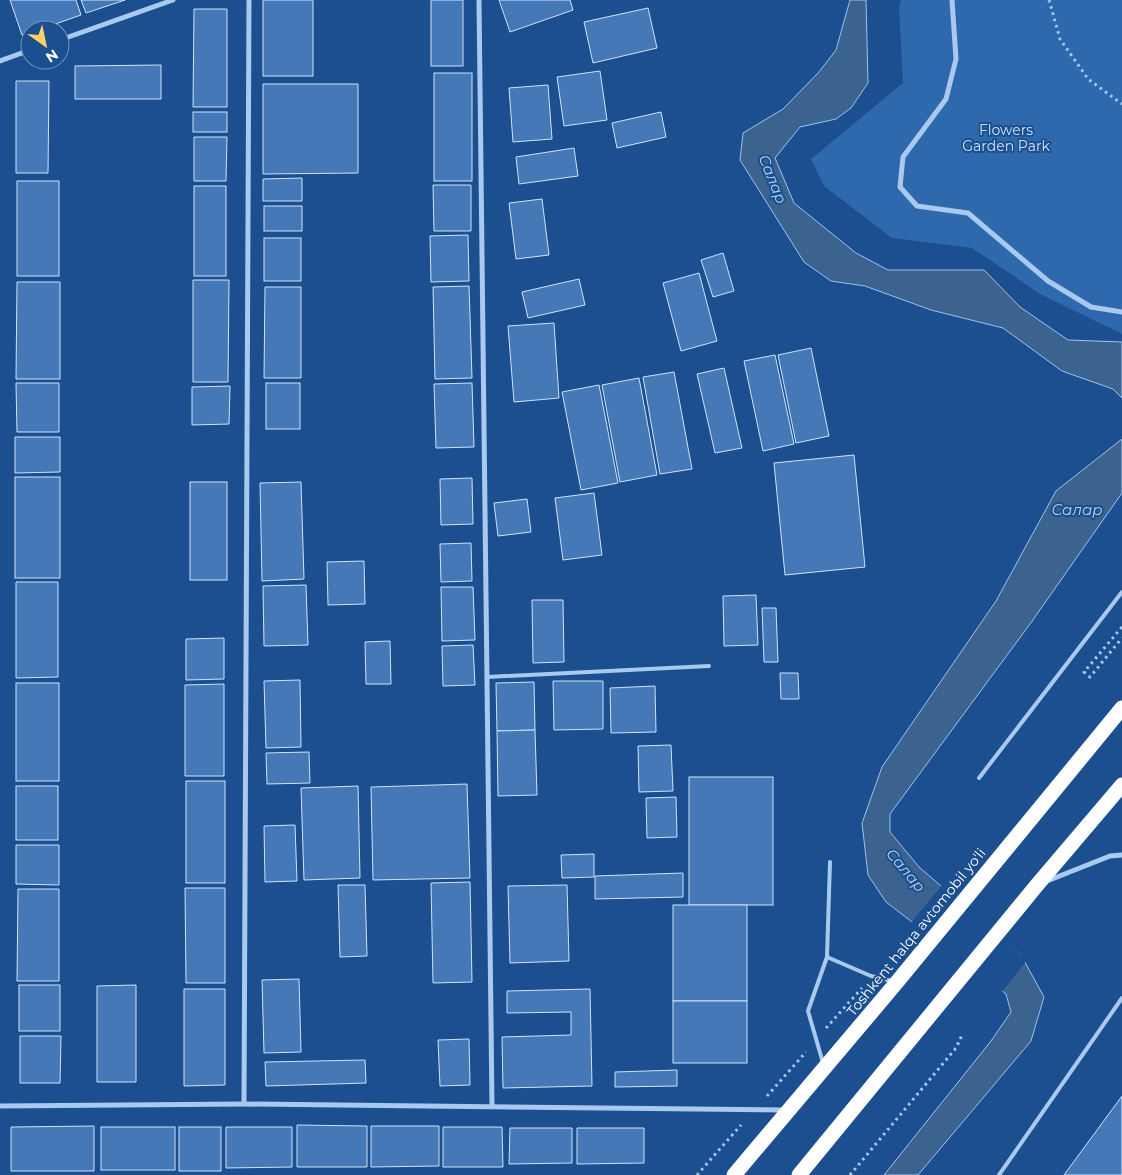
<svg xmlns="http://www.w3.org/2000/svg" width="1122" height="1175" viewBox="0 0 1122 1175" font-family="Montserrat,sans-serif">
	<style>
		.green { fill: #2e69ad }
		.water { fill: #3c6290; stroke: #9cc4f0 }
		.pier { fill: #1b4f8f }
		.building { fill: #4478b7; stroke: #cfe3fa }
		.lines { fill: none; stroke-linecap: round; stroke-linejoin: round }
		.path { stroke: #a9c9ee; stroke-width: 3; stroke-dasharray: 2.5 4; stroke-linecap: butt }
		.lane { stroke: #a9c9ee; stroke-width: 4 }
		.street { stroke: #a9c9ee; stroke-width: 5 }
		.highway { stroke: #fff; stroke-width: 15 }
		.labels { text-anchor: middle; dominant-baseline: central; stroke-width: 4; stroke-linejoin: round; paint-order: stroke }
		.park-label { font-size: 14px; fill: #cfe3fa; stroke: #1b4f8f }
		.street-label { font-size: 14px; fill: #fff; stroke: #1b4f8f }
		.water-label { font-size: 15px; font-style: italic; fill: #b5d3f5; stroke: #1b4f8f }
	</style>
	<rect width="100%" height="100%" fill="#1b4f8f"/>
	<path class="green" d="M901 0H1122V334L1040 294 972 248 892 238 824 186 811 159 903 83 899 8Z"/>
	<g class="water">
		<path d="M850 0H866L868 83 851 108 836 119 800 127 775 158 794 203 856 253 888 270H984L1020 307 1068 340 1122 342V398L1113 389 1062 371 1003 328 931 310 865 286 831 281 804 262 740 160 743 133 783 109 819 72 836 50Z"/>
		<path d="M1122 439V493L1030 624 890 814V832L919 867 1021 955 1044 997 1031 1041 918 1175H884L991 1041 1011 1012 1006 994 886 902 868 875 862 823 882 767 996 601 1056 491Z"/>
	</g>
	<path class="pier" d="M943 884 1027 960 1001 993 910 924Z"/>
	<g class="building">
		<path d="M10 0H76L81 15 38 30H30V33L22 35Z"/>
		<path d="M81 0H125L86 13Z"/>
		<rect x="263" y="0" width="50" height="76"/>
		<rect x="431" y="0" width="32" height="66"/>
		<path d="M499 0H570L573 10 510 32Z"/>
		<path d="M648 8 657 48 593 63 584 22Z"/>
		<path d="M194 9H227V107H193Z"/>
		<path d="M161 65V99H75V66Z"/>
		<path d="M600 71 607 120 564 126 557 77Z"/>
		<rect x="434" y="73" width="38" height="108"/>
		<path d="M16 81H49L48 173H16Z"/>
		<path d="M263 84H358V173L263 174Z"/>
		<path d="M548 85 552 139 513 142 509 88Z"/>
		<rect x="193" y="112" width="34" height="20"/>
		<path d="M661 112 666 137 617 148 612 123Z"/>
		<path d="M194 137H227L226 181H194Z"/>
		<path d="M574 148 578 176 519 184 516 157Z"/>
		<path d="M302 178V201H263V179Z"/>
		<rect x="17" y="181" width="42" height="95"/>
		<path d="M433 185H471V231H434Z"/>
		<rect x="194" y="186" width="32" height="90"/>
		<path d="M542 199 549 255 516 259 509 203Z"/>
		<rect x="264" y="206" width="38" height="25"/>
		<path d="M468 235 469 281 431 282 430 236Z"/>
		<rect x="264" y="238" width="37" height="43"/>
		<path d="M723 253 734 291 713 297 701 260Z"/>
		<path d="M699 273 717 341 681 351 663 283Z"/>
		<path d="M579 279 585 305 528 318 522 292Z"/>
		<path d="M193 280H229L228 382H193Z"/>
		<path d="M17 282H60V379H16Z"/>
		<path d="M469 286 472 378 435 379 433 287Z"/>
		<path d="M265 287H301V378H264Z"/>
		<path d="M554 323 559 398 514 402 508 326Z"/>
		<path d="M811 348 829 436 796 443 778 355Z"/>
		<path d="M775 355 794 444 763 451 744 361Z"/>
		<path d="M724 368 742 448 715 453 697 374Z"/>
		<path d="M674 372 692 469 660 474 643 377Z"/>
		<path d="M639 378 657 475 620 482 602 385Z"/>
		<path d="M16 383H59V432H17Z"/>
		<rect x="266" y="383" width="34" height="46"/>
		<path d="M472 383 474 447 436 448 434 384Z"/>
		<path d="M599 385 618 483 581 490 562 392Z"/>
		<path d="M230 386 229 424 192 425V387Z"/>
		<path d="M15 437H60V472L15 473Z"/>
		<path d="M854 455 865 567 785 575 774 463Z"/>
		<rect x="15" y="477" width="45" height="101"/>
		<path d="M472 478 473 524 441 525 440 479Z"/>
		<rect x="190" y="482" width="37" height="98"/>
		<path d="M301 482 304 579 262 581 260 483Z"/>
		<path d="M594 493 602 555 563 560 555 498Z"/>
		<path d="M527 499 531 532 498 536 494 503Z"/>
		<path d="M471 543 472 581 441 582 440 544Z"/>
		<path d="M364 561 365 604 328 605 327 562Z"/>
		<path d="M16 582H58V677L16 678Z"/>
		<path d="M306 585 308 645 264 646 263 586Z"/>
		<path d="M441 587H473L475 640 442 641Z"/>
		<path d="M756 595 758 645 724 646 723 596Z"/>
		<path d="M532 600H563L564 662 533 663Z"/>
		<path d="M762 608H776L778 662H764Z"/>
		<path d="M224 638V679L186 680V639Z"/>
		<path d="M390 641 391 684H366L365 642Z"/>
		<path d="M473 645 475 685 443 686 442 646Z"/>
		<path d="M780 673H798L799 699H781Z"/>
		<path d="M300 680 301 747 266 748 264 681Z"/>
		<path d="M553 681H603V729L554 730Z"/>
		<path d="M534 682 535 730 497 731 496 683Z"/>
		<rect x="16" y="683" width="43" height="98"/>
		<path d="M224 684V776H185V685Z"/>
		<path d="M655 686 656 732 611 733 610 688Z"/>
		<path d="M535 730 537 795 498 796 497 731Z"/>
		<path d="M671 745 673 791 639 792 638 746Z"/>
		<path d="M309 752 310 783 267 784 266 753Z"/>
		<rect x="689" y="777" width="84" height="128"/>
		<rect x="186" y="781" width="39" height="102"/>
		<path d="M467 784 470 878 373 880 371 787Z"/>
		<rect x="16" y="786" width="42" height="54"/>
		<path d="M358 786 360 878 304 880 301 788Z"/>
		<path d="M676 797 677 837 647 838 646 798Z"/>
		<path d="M295 825 297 881 265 882 264 826Z"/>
		<path d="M16 845H59V885L16 884Z"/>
		<path d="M594 854V877L562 878 561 855Z"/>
		<path d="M683 873V897L595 899V876Z"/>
		<path d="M470 882 472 982 433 983 431 883Z"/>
		<path d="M338 885H365L367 956 340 957Z"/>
		<path d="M567 885 569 961 510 963 508 886Z"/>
		<path d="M185 888H225V983H186Z"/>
		<path d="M18 889H59V981H17Z"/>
		<rect x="673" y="905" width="74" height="96"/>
		<path d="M299 979 301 1052 264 1053 262 980Z"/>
		<rect x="19" y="985" width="41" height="46"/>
		<path d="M136 985V1082H97V986Z"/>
		<path d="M184 989H225V1085L184 1086Z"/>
		<path d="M590 989 592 1086 503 1088 502 1037 571 1035V1012L507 1013V991Z"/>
		<rect x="673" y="1001" width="74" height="62"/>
		<path d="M20 1036H61L60 1083H20Z"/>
		<path d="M469 1039 470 1085 440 1086 438 1040Z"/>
		<path d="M365 1060 366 1083 266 1086 265 1062Z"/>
		<path d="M677 1070V1086L615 1087V1072Z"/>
		<path d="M1122 1096V1175H1064Z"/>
		<path d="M297 1125 367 1126V1167H297Z"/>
		<path d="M94 1126V1171H11V1127Z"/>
		<path d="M371 1126H439V1166L371 1167Z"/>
		<rect x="101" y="1127" width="74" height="43"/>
		<rect x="179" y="1127" width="42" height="44"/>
		<path d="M226 1127H292V1167L226 1168Z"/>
		<path d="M443 1127H502L503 1167H443Z"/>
		<path d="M510 1128H572V1163L509 1164Z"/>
		<path d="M577 1128H644V1163L577 1164Z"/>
	</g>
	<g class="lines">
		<g class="path">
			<path d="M1049 0 1060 39 1088 79 1122 104"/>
			<path d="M1122 627 1084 672 1090 677 1122 638"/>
			<path d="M826 1028 862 988"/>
			<path d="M767 1096 806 1052"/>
			<path d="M697 1175 741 1125"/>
			<path d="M850 1175 956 1048 962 1035"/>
		</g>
		<g class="lane">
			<path d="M487 677 709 666"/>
			<path d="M979 778 1122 592"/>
			<path d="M827 957 830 862"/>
			<path d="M823 1063 808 1011 827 957 871 976 892 981"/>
			<path d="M999 1175 1122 998"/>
		</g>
		<g class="street">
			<path d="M479 0 492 1106"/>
			<path d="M952 0 956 59 946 99 903 157 900 187 917 206 968 213 1048 281 1091 307 1122 312"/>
			<path d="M60 40 173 0"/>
			<path d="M0 61 30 50"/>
			<path d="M1047 881 1110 856 1122 855"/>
			<path d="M244 1104 249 0"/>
			<path d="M0 1106 244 1104 784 1110"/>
		</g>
		<g class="highway">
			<path d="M734 1175 897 982 1122 708"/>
			<path d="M799 1175 1037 885 1122 785"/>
		</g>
	</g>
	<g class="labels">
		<g class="park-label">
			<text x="1006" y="130">Flowers<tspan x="1006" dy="16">Garden Park</tspan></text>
		</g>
		<g class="street-label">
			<text transform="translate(916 932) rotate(-51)">Toshkent halqa avtomobil yo'li</text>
		</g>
		<g class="water-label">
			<text transform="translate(773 179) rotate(68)">Салар</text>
			<text x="1077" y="509">Салар</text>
			<text transform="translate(906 870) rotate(50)">Салар</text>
		</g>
	</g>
	<g transform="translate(45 45) rotate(147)"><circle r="24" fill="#1b4f8f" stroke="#7695bc"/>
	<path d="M0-4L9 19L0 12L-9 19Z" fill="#ffd166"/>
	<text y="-8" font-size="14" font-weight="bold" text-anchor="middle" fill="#ffffff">N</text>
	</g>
</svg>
